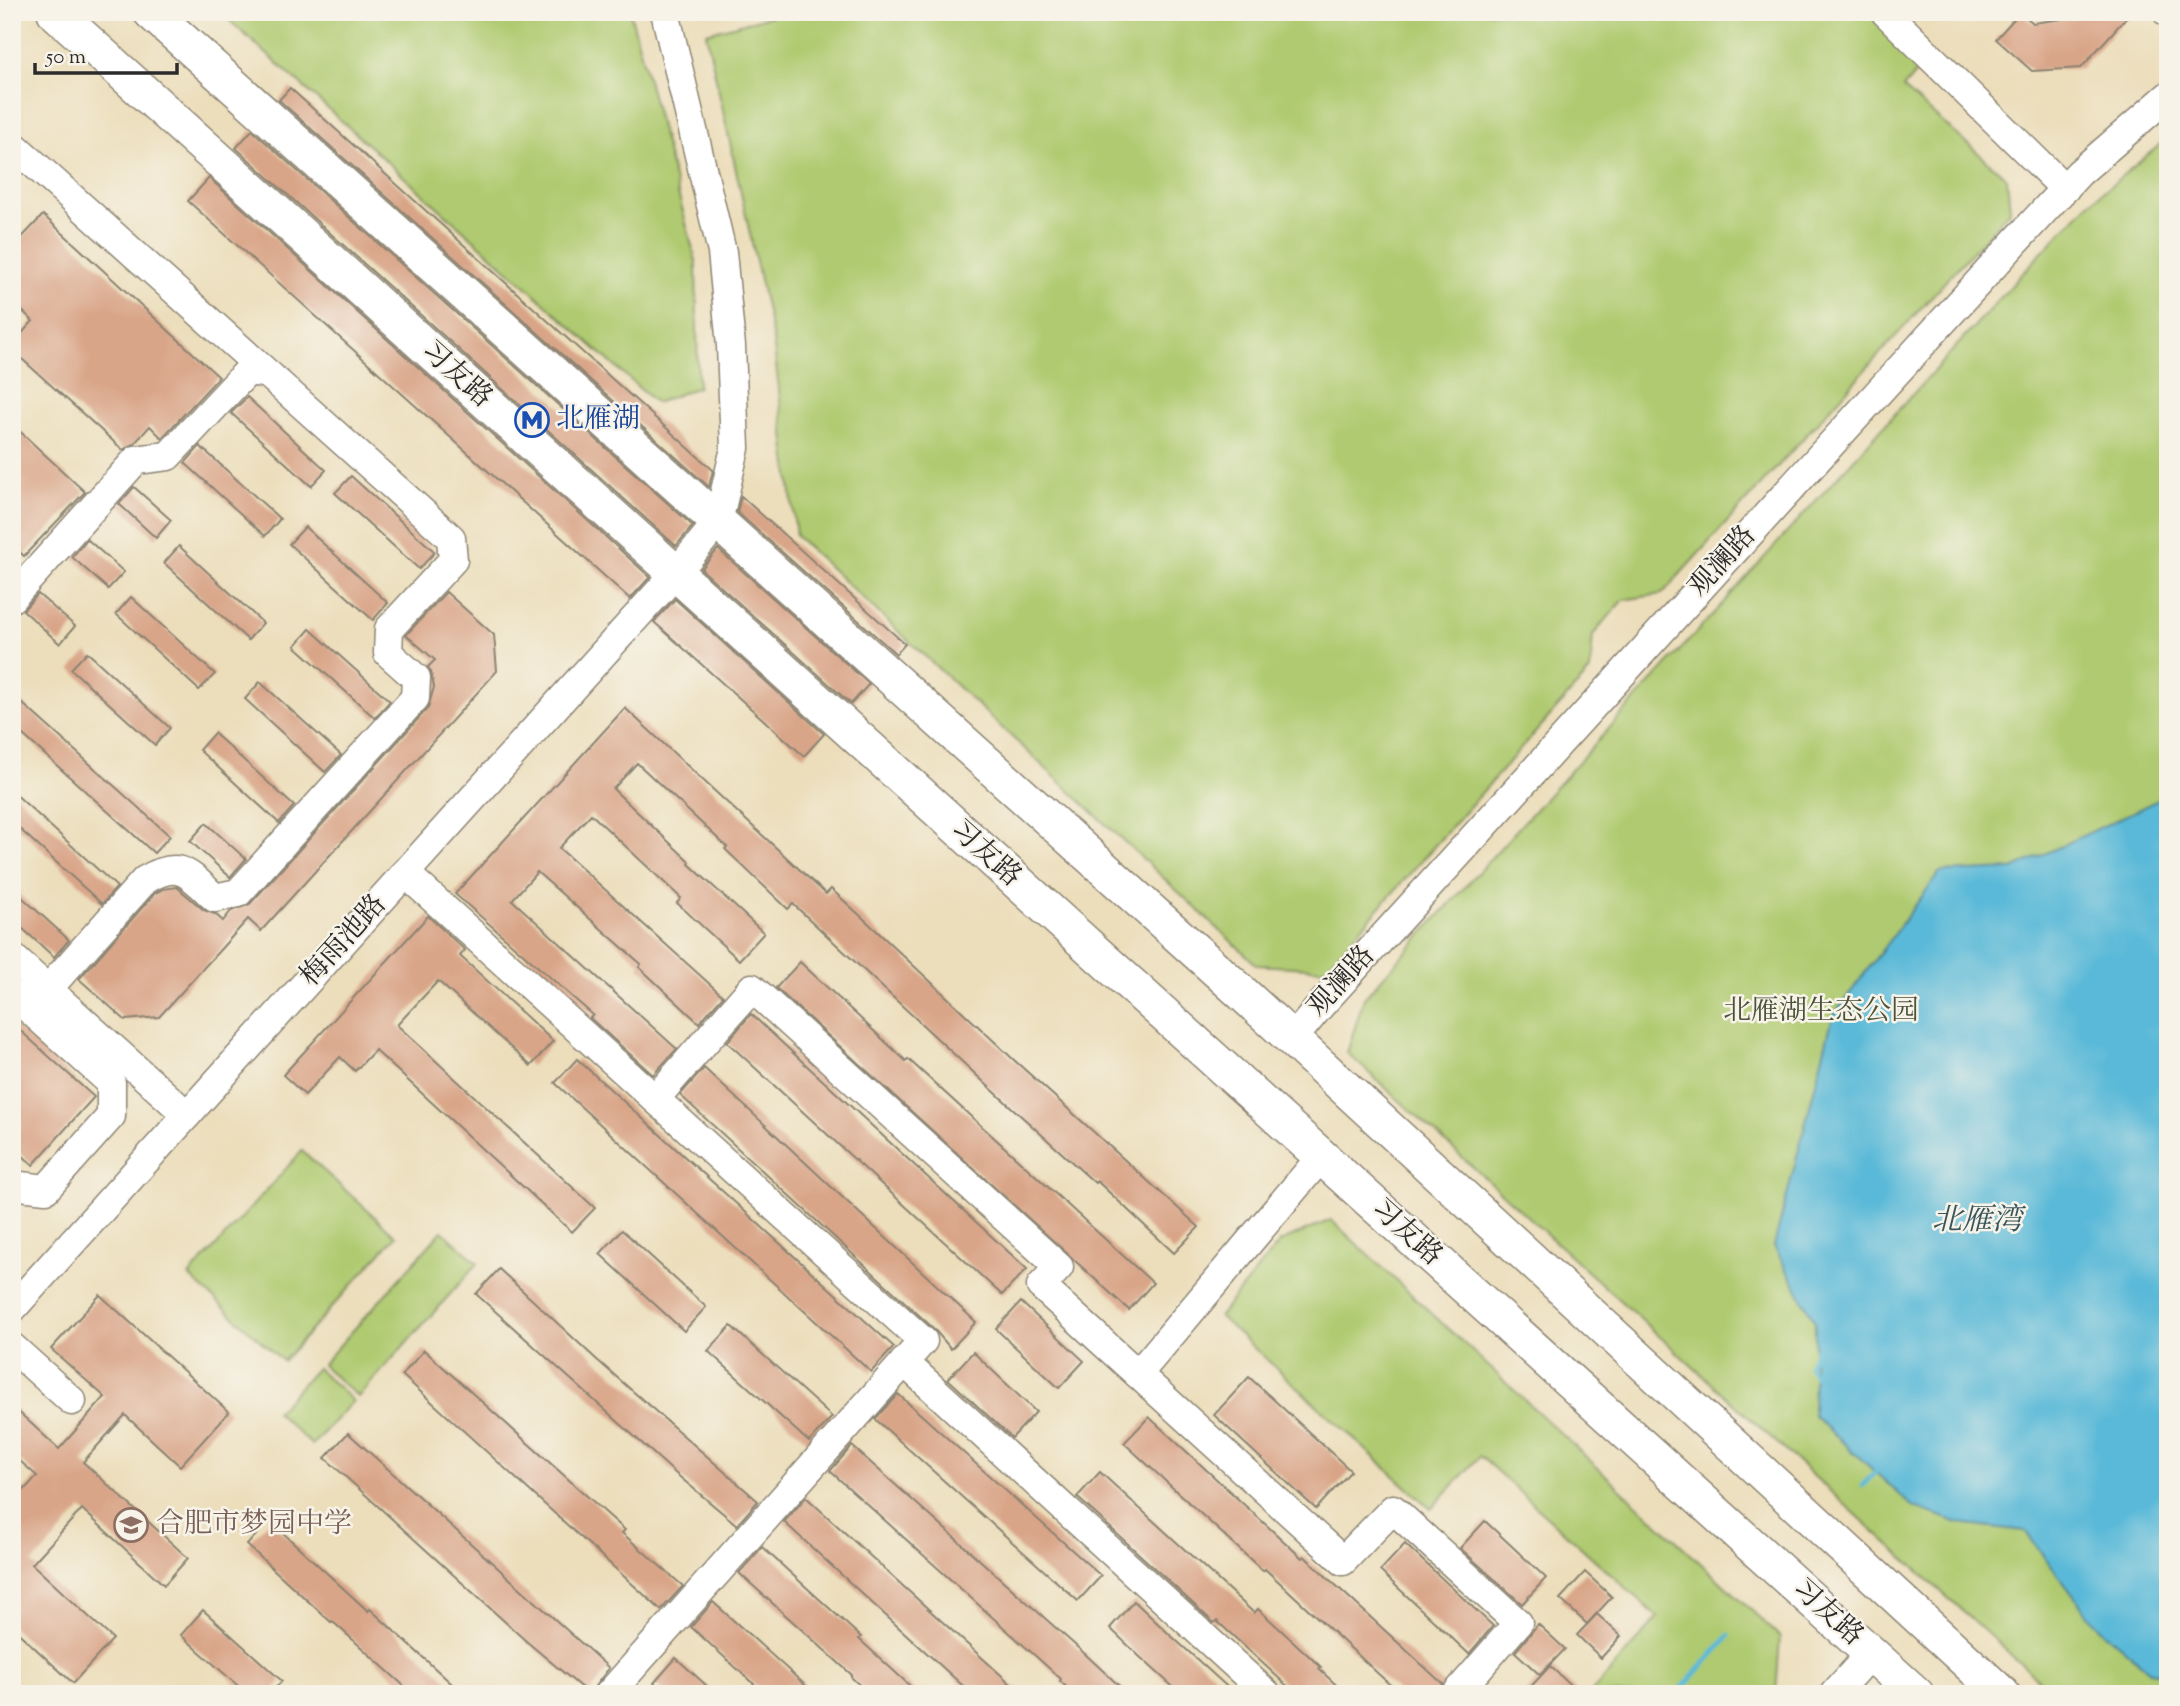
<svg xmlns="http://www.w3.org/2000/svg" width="2180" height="1706" viewBox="0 0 2180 1706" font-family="'Sorts Mill Goudy','Noto Serif SC',serif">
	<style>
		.green { fill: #afca6f; stroke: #6d7a4d; stroke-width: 2 }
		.water { fill: #5ab9d8; stroke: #427282; stroke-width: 2 }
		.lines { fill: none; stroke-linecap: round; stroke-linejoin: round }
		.stream { stroke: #5ab9d8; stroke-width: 5 }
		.building { fill: #d9a588 }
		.minor-casing { stroke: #8c8473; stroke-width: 31 }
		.major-casing { stroke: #8c8473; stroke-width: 38 }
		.minor { stroke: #fff; stroke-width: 28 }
		.major { stroke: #fff; stroke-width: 35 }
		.labels { text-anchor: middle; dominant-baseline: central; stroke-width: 5; stroke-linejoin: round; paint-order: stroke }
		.street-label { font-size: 28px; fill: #2b2b2b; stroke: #f7f3e8 }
		.transit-label { font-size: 28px; fill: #164399; stroke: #f7f3e8; text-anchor: start }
		.park-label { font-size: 28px; fill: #4c533c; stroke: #f7f3e8 }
		.education-label { font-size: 28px; fill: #785e54; stroke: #f7f3e8; text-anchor: start }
		.water-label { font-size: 30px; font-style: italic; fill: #39565f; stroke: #f7f3e8 }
	</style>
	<rect width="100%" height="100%" fill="#f7f3e8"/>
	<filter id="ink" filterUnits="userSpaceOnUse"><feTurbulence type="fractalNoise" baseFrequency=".0143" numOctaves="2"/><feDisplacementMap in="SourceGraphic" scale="14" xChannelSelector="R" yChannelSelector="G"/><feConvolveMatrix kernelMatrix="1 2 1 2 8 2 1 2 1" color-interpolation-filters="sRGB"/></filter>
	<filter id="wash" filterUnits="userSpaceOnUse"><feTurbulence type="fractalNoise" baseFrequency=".00686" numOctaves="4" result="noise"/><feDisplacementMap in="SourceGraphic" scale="28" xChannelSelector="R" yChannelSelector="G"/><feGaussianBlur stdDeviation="1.57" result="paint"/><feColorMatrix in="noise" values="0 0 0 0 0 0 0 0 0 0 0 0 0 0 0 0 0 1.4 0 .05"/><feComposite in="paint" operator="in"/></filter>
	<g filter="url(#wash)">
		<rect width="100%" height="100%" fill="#ecdebb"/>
		<g class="green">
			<path d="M220 12H630L696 261 698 387 656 403Z"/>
			<path d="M786 12H1868L1923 65 1903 88 2007 178 2010 210 1662 594 1623 600 1593 635 1590 671 1325 969 1257 965 796 536 773 339 706 33Z"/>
			<path d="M2168 138V1694H2054L1347 1053 1364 998 2032 263 2087 205Z"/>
			<path d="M302 1151 396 1236 283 1361 189 1276Z"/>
			<path d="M1331 1220 1780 1637 1776 1694H1590L1658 1617 1480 1456 1431 1509 1219 1316 1280 1242Z"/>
			<path d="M442 1231 478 1263 358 1397 322 1365Z"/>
			<path d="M317 1368 353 1401 312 1445 276 1412Z"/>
		</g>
		<path class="water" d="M2168 786V1675L2151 1672 2095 1624 2025 1531 1958 1523 1912 1506 1813 1415 1815 1322 1774 1246 1833 1016 1940 872 2013 869 2156 801Z"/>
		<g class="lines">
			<g class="stream">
				<path d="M1817 1378 1809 1366 1817 1349"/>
				<path d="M1862 1486 1879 1468"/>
				<path d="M1677 1694 1729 1636"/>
			</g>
		</g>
		<g id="blocks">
			<g class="building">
				<path d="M2020 12 2033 23 2062 19 2069 12H2131L2081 68 2032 71 1996 39Z"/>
				<path d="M290 88 713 470 709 487 279 100Z"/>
				<path d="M252 130 693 526 676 546 236 148Z"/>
				<path d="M209 178 650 577 630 599 188 201Z"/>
				<path d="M43 215 219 377 162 438 150 426 134 444 123 450 12 350V344L33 321 12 301V248Z"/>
				<path d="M247 397 326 470 311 486 231 413Z"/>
				<path d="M12 424 85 492 24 556 12 545Z"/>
				<path d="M200 446 280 519 265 536 185 463Z"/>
				<path d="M351 476 435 552 419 569 335 493Z"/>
				<path d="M134 487 171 520 156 538 119 504Z"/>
				<path d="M741 496 905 644 896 654 737 512Z"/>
				<path d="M305 527 388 603 373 620 289 544Z"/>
				<path d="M87 539 124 572 108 589 72 557Z"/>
				<path d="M179 546 263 623 248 640 164 563Z"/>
				<path d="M718 549 869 684 851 704 701 569Z"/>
				<path d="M446 592 494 635 497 671 261 931 248 919 159 1017 125 1020 79 979 155 893 163 889 177 887 204 910 215 914 223 921 231 911 250 904 428 708 434 687 431 672 428 667 435 660 406 635Z"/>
				<path d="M38 594 75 626 60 644 23 610Z"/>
				<path d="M131 597 215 674 199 690 116 614Z"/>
				<path d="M675 599 824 734 804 756 654 622Z"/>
				<path d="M310 629 390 701 375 718 295 646Z"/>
				<path d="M87 652 170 728 155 745 71 669Z"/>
				<path d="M260 682 341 755 325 772 245 699Z"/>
				<path d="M12 694 170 836 154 853 12 725Z"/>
				<path d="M625 708 826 894 831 889 864 919 1014 1060 1199 1227 1174 1253 1097 1181 1095 1183 987 1085 793 904 788 909 725 849 727 847 637 763 613 789 690 862 689 864 764 933 739 960 677 903 681 898 591 814 559 848 723 996 699 1023 639 967 641 964 537 872 512 900 677 1049 653 1075 590 1018 593 1015 455 894Z"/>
				<path d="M214 733 294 806 279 823 199 750Z"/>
				<path d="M12 791 117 887 102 904 12 822Z"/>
				<path d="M206 823 246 859 230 877 190 841Z"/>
				<path d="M12 888 69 940 54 957 12 919Z"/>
				<path d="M428 916 465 950 460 956 553 1041 531 1066 438 981 397 1025 595 1208 572 1232 375 1050 355 1071 340 1057 305 1095 283 1075Z"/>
				<path d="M800 962 906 1061 908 1059 1153 1283 1129 1310 776 988Z"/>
				<path d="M751 1014 1027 1269 1002 1295 727 1042Z"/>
				<path d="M12 1023 94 1097 33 1165 12 1146Z"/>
				<path d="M577 1059 894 1347 871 1372 555 1083Z"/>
				<path d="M704 1068 976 1322 951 1349 934 1329 680 1095Z"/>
				<path d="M622 1230 706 1307 684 1331 600 1254Z"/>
				<path d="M499 1269 596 1359 758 1501 737 1525 675 1473 476 1294Z"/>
				<path d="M100 1295 229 1412 180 1466 125 1415 83 1462 188 1558 164 1585 82 1509 32 1564 113 1639 73 1683 12 1627V1503L37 1476 12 1454V1406L59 1449 105 1397 51 1349Z"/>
				<path d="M1021 1302 1084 1361 1059 1388 996 1329Z"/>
				<path d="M731 1326 832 1417 809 1442 708 1351Z"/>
				<path d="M424 1350 625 1530 622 1533 683 1586 661 1610 402 1375Z"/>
				<path d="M973 1352 1036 1412 1012 1438 948 1379Z"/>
				<path d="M1249 1377 1351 1471 1316 1509 1214 1415Z"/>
				<path d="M898 1394 1101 1576 1078 1601 875 1419Z"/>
				<path d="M1149 1417 1302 1558 1304 1556 1443 1684 1440 1694H1400L1265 1569 1263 1571 1124 1443Z"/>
				<path d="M348 1433 609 1668 589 1694 526 1641 325 1458Z"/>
				<path d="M852 1446 1085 1654 1128 1694H1074L1060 1681 1061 1679 830 1471Z"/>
				<path d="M1100 1472 1254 1613 1258 1609 1321 1667 1319 1669 1346 1694H1296L1217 1621 1214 1623 1077 1497Z"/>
				<path d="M806 1497 904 1587 1022 1694H972L896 1625 784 1522Z"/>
				<path d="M269 1520 368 1611 370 1609 463 1694H413L332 1621 331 1622 247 1545Z"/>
				<path d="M1485 1521 1546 1578 1522 1604 1460 1548Z"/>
				<path d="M1405 1544 1493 1626 1469 1654 1380 1571Z"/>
				<path d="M762 1547 861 1637 859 1639 919 1694H869L851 1677 852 1675 739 1573Z"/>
				<path d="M1585 1572 1612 1597 1587 1624 1560 1599Z"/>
				<path d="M1134 1601 1167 1632 1235 1694H1181L1139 1656 1110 1628Z"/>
				<path d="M713 1602 815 1694H765L691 1627Z"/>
				<path d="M203 1610 282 1681 270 1694H247L181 1635Z"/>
				<path d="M1597 1614 1621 1636 1601 1658 1577 1635Z"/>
				<path d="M1538 1624 1565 1649 1540 1675 1515 1652Z"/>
				<path d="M676 1658 716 1694H666L654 1683Z"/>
				<path d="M1550 1666 1580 1694H1524Z"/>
			</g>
		</g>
	</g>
	<g filter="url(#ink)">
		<use href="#blocks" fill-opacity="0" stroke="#8c8473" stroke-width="2"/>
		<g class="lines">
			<g class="minor-casing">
				<g id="minor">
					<path d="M1885 12 2065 189"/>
					<path d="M2167 12 2168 13"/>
					<path d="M12 144 268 374"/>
					<path d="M12 598 136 460 168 456 248 371 268 374 451 538 453 560 389 629 388 653 416 678 415 698 238 893 215 898C188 873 180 859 145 880L48 989"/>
					<path d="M405 873 923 1341 609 1694"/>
					<path d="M12 957 187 1115"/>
					<path d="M12 994 111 1083V1116L46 1189 12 1185"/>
					<path d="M1291 1041 1321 1005 2016 241 2079 173 2168 96"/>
					<path d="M655 1099 752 988 1059 1267 1041 1286 1343 1561 1393 1509 1518 1623 1456 1694"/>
					<path d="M12 1309 675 574 718 522 735 448 731 346 722 252 665 12"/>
					<path d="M12 1347 72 1401"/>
					<path d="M904 1362 1267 1694"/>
					<path d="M1138 1374 1321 1157"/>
					<path d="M1834 1694 1871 1653"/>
				</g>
			</g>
			<g class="major-casing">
				<g id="major">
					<path d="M55 12 1916 1694"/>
					<path d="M151 12 1241 992 2002 1694"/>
				</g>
			</g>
			<use href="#minor" class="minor"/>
			<use href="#major" class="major"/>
		</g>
	</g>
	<defs>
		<g id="metro-ring" transform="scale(1.75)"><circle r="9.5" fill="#f7f3e8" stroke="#1a4fb4" stroke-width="1.5"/><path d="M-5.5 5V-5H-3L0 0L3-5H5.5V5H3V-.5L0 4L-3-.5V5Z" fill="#1a4fb4"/></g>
		<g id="school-ring" transform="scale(1.75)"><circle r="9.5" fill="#f7f3e8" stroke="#8d6e63" stroke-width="1.5"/><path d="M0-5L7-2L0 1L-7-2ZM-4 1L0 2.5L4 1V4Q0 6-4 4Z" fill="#8d6e63"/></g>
	</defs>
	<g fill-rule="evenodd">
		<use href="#metro-ring" x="532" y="420"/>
		<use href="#school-ring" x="131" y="1525"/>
	</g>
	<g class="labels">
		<g class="street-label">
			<text transform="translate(456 375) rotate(42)">习友路</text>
			<text transform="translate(1723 562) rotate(-48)">观澜路</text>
			<text transform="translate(985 854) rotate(42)">习友路</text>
			<text transform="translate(344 941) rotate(-48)">梅雨池路</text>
			<text transform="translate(1342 982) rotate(-48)">观澜路</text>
			<text transform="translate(1406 1233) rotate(42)">习友路</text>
			<text transform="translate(1827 1613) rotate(42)">习友路</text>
		</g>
		<g class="transit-label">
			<text x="556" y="420">北雁湖</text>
		</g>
		<g class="park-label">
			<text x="1821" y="1012">北雁湖生态公园</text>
		</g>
		<g class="education-label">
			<text x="156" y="1525">合肥市梦园中学</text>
		</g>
		<g class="water-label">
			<text x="1977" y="1221">北雁湾</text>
		</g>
	</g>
	<rect width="2180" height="1706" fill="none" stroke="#f7f3e8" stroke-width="42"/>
	<path d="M35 63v10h142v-10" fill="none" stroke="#2b2b2b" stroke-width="3.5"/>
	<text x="46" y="63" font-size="21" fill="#2b2b2b" stroke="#f7f3e8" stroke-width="5" paint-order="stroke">50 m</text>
</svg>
